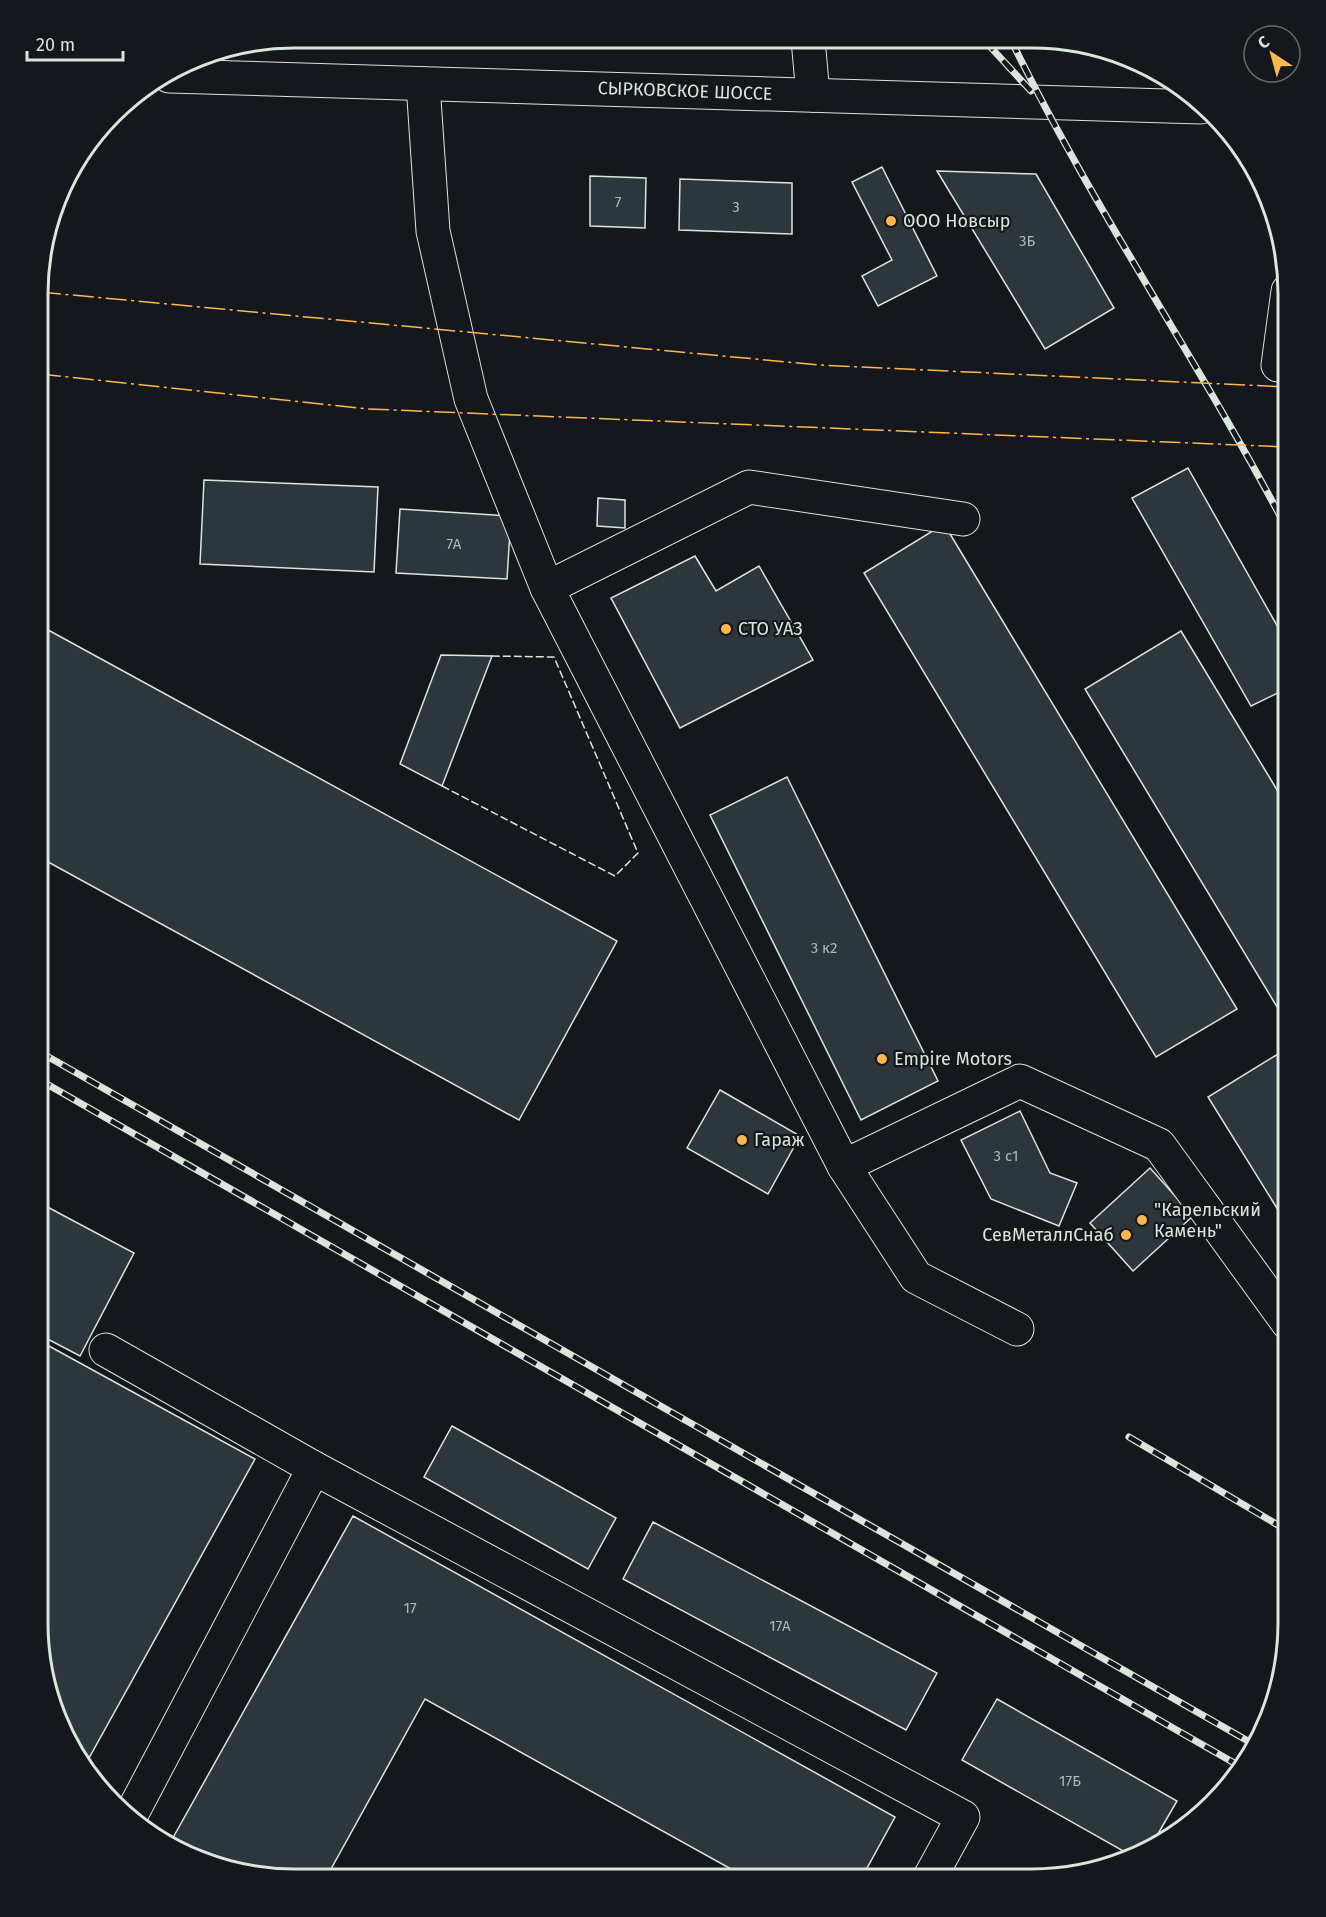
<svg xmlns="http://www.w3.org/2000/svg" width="1326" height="1917" viewBox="0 0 1326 1917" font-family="'Fira Sans',sans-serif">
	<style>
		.building { fill: #2c363c; stroke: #d8e6dc; stroke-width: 1.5 }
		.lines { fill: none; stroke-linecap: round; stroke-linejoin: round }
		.minor-casing { stroke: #d8e6dc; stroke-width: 35 }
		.major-casing { stroke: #d8e6dc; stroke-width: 35 }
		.minor { stroke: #14181c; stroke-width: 33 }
		.major { stroke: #14181c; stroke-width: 33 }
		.rail-casing { stroke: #d8e6dc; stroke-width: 7 }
		.rail { stroke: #14181c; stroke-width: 4.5; stroke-dasharray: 14; stroke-linecap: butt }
		.fence { stroke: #d8e6dc; stroke-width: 1.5; stroke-dasharray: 8 3; stroke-linecap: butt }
		.power { stroke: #ffb74d; stroke-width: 1.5; stroke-dasharray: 21 4.5 3 4.5; stroke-linecap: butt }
		.poi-dot { fill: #ffb74d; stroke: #14181c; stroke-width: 2 }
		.labels { text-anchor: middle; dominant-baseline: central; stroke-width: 4.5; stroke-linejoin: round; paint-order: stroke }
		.number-label { font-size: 15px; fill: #adbab4 }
		.street-label { font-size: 18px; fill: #d8e6dc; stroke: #14181c }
		.poi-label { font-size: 18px; fill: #d8e6dc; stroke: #14181c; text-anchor: start }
		.rim { fill: none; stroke: #d8e6dc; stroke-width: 3 }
	</style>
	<rect width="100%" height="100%" fill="#14181c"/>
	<g class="building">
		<path d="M882 167 937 276 878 306 862 276 892 260 852 182Z"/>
		<path d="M937 171 1036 174 1114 308 1045 349Z"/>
		<path d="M590 176 646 178 645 228 590 226Z"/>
		<path d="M680 179 792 183V234L679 230Z"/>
		<path d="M1188 468 1288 645V688L1251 706 1132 498Z"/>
		<path d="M204 480 378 487 374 572 200 564Z"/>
		<path d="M598 498 625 500V528L597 526Z"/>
		<path d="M400 509 511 516 507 579 396 573Z"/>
		<path d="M944 524 1237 1009 1156 1057 864 573Z"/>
		<path d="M695 556 716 591 759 566 813 660 680 728 611 598Z"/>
		<path d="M39 625 617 941 519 1120 39 857Z"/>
		<path d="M1181 631 1288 808V1025L1085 689Z"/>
		<path d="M441 655 492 656 442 786 400 764Z"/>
		<path d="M787 777 938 1081 861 1120 710 815Z"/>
		<path d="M1278 1054 1288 1071V1226L1208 1097Z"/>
		<path d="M720 1090 800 1136 768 1194 687 1148Z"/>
		<path d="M1020 1111 1050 1173 1077 1183 1059 1226 991 1199 961 1140Z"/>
		<path d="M1150 1168 1193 1216 1133 1271 1090 1223Z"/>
		<path d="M38 1202 134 1253 80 1356 38 1334Z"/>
		<path d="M38 1340 255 1459 84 1767 64 1736 38 1623Z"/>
		<path d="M452 1426 616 1518 588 1569 424 1477Z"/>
		<path d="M353 1516 895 1817 861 1879H749L425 1699 326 1878 261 1877 170 1843Z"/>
		<path d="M653 1522 937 1673 906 1730 623 1579Z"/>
		<path d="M997 1699 1177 1801 1148 1851 1132 1856 962 1760Z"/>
	</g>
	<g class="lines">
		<g class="minor-casing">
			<g id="minor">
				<path d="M808 39 813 95"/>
				<path d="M423 84 433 231 471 399 547 588 844 1166 916 1277 1017 1329"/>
				<path d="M1278 365 1288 291"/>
				<path d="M547 588 749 487 963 519"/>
				<path d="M844 1166 1020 1081 1159 1145 1288 1323"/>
				<path d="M106 1350 314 1468 963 1817 929 1879"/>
				<path d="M130 1817 314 1468"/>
			</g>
		</g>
		<g class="major-casing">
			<path id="major" d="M169 76 1201 107"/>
		</g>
		<use href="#minor" class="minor"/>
		<use href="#major" class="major"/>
		<g class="rail-casing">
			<g id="rail">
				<path d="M984 40 1031 91"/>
				<path d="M1011 40C1093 209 1201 364 1288 531"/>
				<path d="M38 1051 1255 1745"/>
				<path d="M38 1079 1243 1768"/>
				<path d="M1129 1437 1288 1531"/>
			</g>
		</g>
		<use href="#rail" class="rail"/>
		<path class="fence" d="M442 786 615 876 638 853 554 657 492 656"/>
		<g class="power">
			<path d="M40 292 819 365 1288 387"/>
			<path d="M40 374 368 409 1288 447"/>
		</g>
	</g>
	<g class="poi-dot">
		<circle cx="891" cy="221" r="6"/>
		<circle cx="726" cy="629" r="6"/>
		<circle cx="882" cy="1059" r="6"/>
		<circle cx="742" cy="1140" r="6"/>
		<circle cx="1142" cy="1220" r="6"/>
		<circle cx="1126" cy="1235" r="6"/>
	</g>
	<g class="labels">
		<g class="number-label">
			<text x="618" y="202">7</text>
			<text x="736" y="207">3</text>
			<text x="1027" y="241">3Б</text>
			<text x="454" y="544">7А</text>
			<text x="824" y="948">3 к2</text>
			<text x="1006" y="1156">3 с1</text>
			<text x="410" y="1608">17</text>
			<text x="780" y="1626">17А</text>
			<text x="1070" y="1781">17Б</text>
		</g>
		<g class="street-label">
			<text transform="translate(685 91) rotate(2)">СЫРКОВСКОЕ ШОССЕ</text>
		</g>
		<g class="poi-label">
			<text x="903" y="221">ООО Новсыр</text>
			<text x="738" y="629">СТО УАЗ</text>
			<text x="894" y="1059">Empire Motors</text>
			<text x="754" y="1140">Гараж</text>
			<text x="1154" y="1210">"Карельский<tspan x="1154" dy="21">Камень"</tspan></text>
			<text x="1114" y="1235" text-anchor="end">СевМеталлСнаб</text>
		</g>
	</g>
	<path d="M0 0H1326V1917H0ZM294 48H1032A246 246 0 0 1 1278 294V1623A246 246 0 0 1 1032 1869H294A246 246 0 0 1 48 1623V294A246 246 0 0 1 294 48Z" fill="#14181c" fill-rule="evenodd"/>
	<path class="rim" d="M294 48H1032A246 246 0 0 1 1278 294V1623A246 246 0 0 1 1032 1869H294A246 246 0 0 1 48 1623V294A246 246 0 0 1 294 48Z"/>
	<g transform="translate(1272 54) rotate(324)"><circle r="28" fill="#14181c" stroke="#626a69" stroke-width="1.5"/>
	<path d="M0-4.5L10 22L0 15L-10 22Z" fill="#ffb74d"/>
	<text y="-9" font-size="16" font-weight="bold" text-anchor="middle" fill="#d8e6dc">С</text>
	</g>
	<path d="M27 51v9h96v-9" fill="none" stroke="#d8e6dc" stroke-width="3"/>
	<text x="36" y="51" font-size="18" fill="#d8e6dc" stroke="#14181c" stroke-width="4.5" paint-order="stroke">20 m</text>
</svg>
